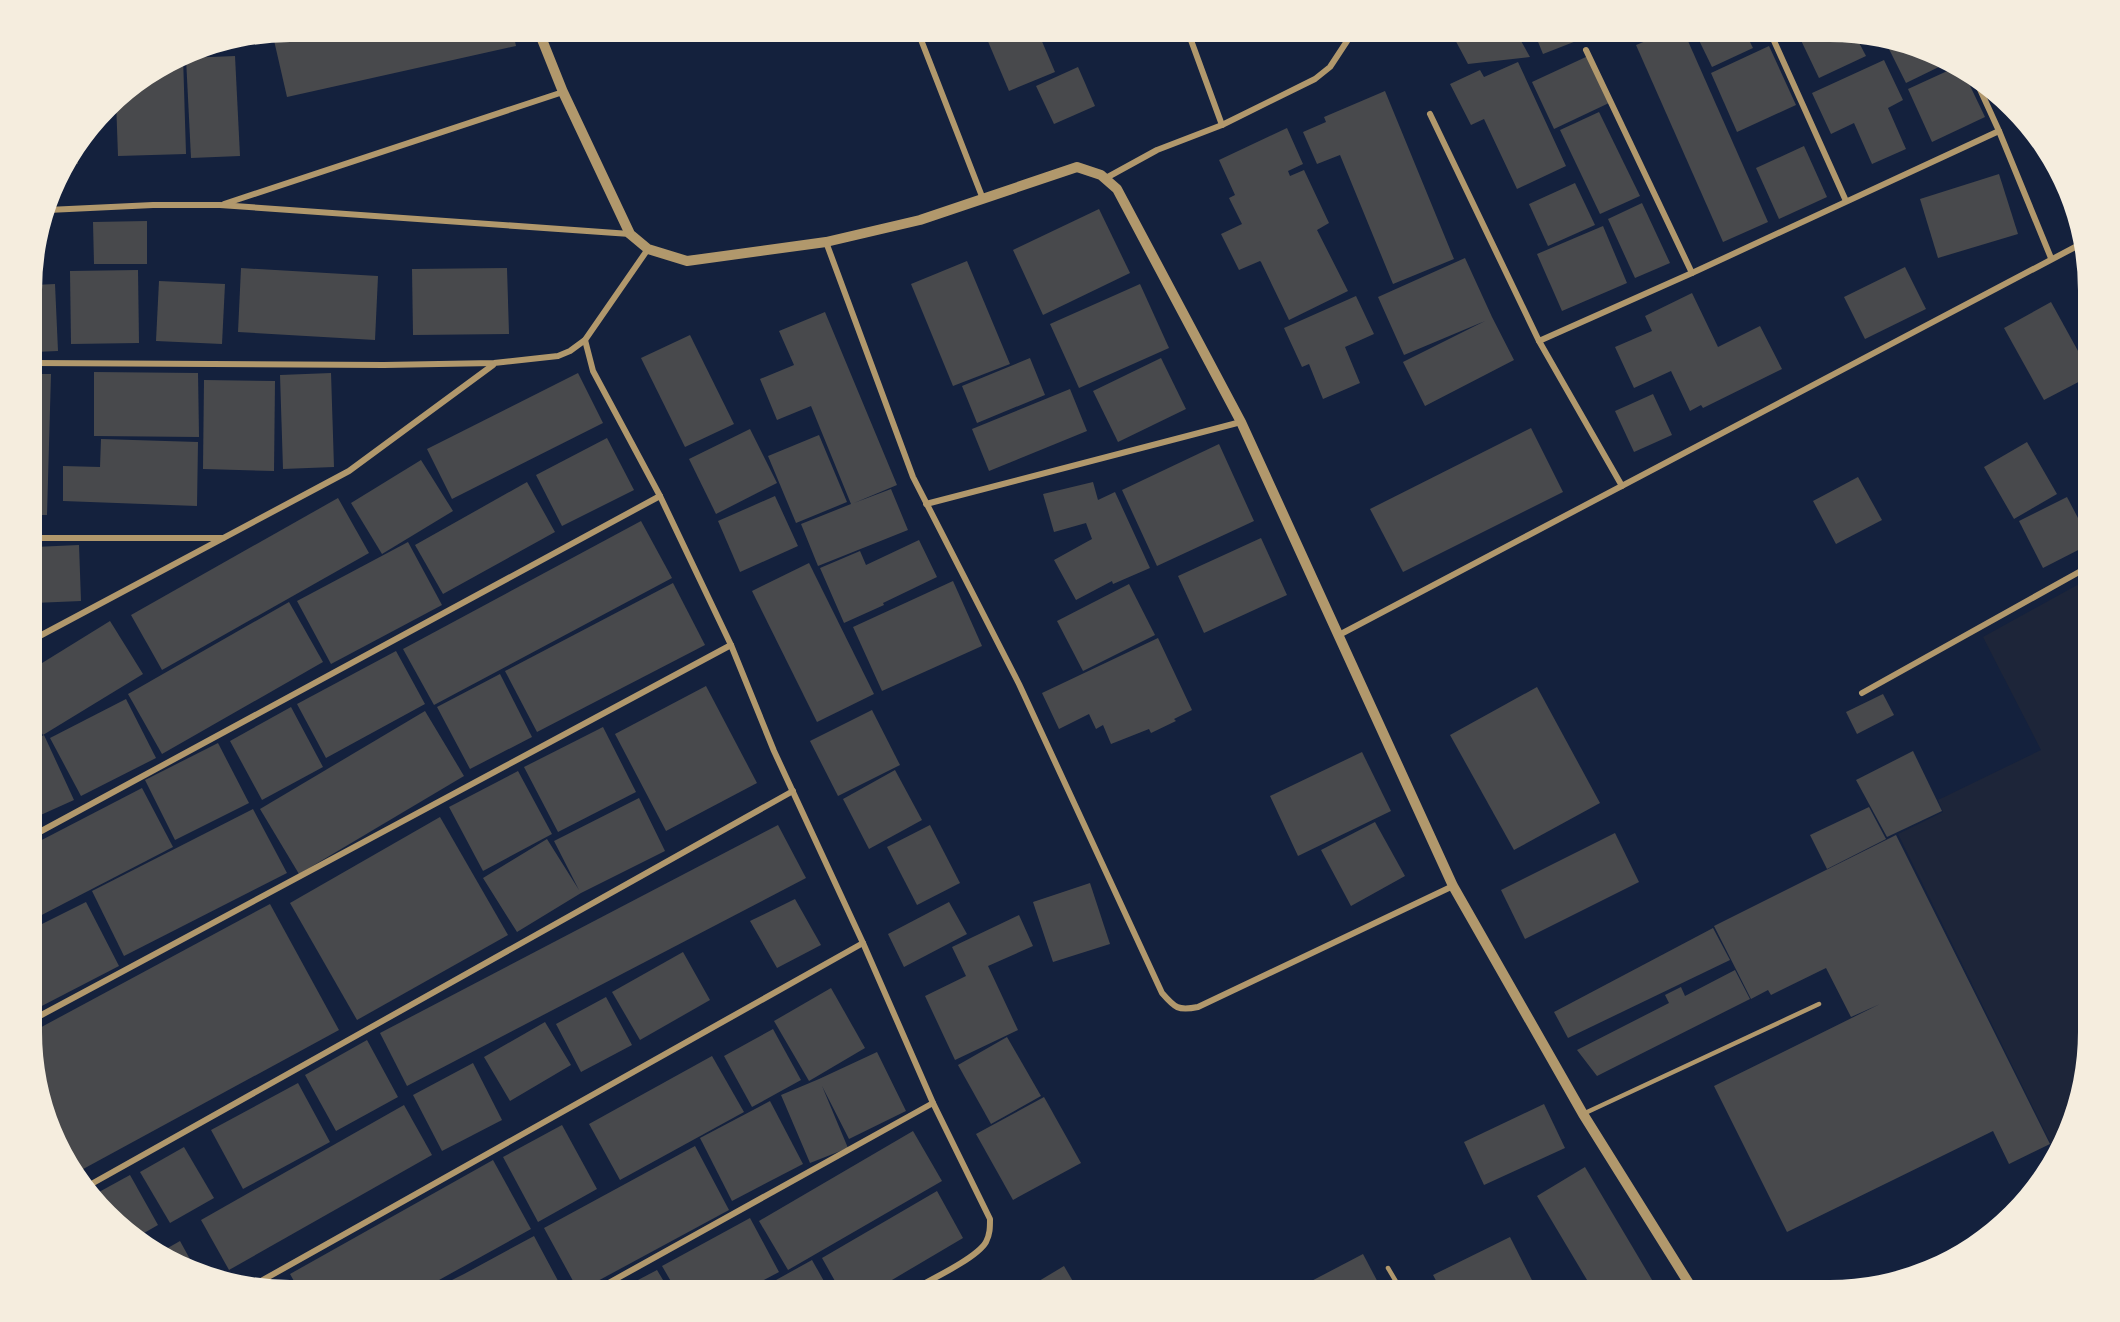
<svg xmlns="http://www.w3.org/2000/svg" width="2120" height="1322" viewBox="0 0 2120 1322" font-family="Roboto,sans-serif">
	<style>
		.green { fill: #1d2539 }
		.building { fill: #48494c }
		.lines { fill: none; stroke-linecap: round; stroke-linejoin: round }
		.service { stroke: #b1986c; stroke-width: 4.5 }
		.minor { stroke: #b1986c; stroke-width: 6 }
		.tertiary { stroke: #b1986c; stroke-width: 10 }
	</style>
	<rect width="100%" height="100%" fill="#14213d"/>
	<path class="green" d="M2088 579V1049L2075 1115 2056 1154 1898 834 1943 812 1938 800 2041 750 1983 637Z"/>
	<g class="building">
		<path d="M292 32H513L516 46 287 97 273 36Z"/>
		<path d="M984 32H1038L1055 72 1009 91Z"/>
		<path d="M1456 32H1516L1530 57 1468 64 1452 34Z"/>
		<path d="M1534 32H1582L1584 38 1543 54Z"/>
		<path d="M1668 32H1684L1768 222 1723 242 1636 45Z"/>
		<path d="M1695 32H1745L1753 48 1712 67Z"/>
		<path d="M1797 32H1831L1855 35 1866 56 1819 78Z"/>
		<path d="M1884 39 1898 40 1947 63 1906 83Z"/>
		<path d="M1769 46 1796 105 1737 132 1711 73Z"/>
		<path d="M183 56 186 154 118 156 116 100 119 96Z"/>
		<path d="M235 56 240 156 191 158 186 58Z"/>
		<path d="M1588 56 1609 103 1554 129 1532 82Z"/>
		<path d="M1884 60 1903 100 1888 108 1906 149 1872 164 1854 123 1831 134 1812 93Z"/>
		<path d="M1518 62 1566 166 1517 189 1484 119 1471 125 1450 84 1480 70 1484 77Z"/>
		<path d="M1078 67 1095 106 1054 124 1036 86Z"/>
		<path d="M1956 67 1962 69 1985 117 1932 142 1908 89Z"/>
		<path d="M1385 91 1454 259 1393 284 1340 155 1317 164 1303 132 1326 122 1324 117Z"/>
		<path d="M1599 112 1640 196 1600 214 1560 130Z"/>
		<path d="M1287 128 1303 164 1288 171 1290 176 1304 170 1329 223 1317 230 1348 291 1289 320 1261 262 1260 261 1239 270 1221 234 1242 224 1229 198 1235 195 1219 160Z"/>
		<path d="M1804 146 1827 197 1779 219 1756 168Z"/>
		<path d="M77 150 78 164 66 165 69 161Z"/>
		<path d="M1999 174 2018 234 1938 258 1920 199Z"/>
		<path d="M1575 183 1595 225 1548 246 1529 204Z"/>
		<path d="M1642 203 1670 263 1635 278 1608 219Z"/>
		<path d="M1099 209 1130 273 1043 315 1013 250Z"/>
		<path d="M147 221V264H94L93 222Z"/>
		<path d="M1603 226 1627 283 1562 311 1537 254Z"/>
		<path d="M1465 258 1492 317 1514 360 1425 406 1403 362 1485 321 1404 355 1378 297Z"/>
		<path d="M967 261 1010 364 953 386 911 284Z"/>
		<path d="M1905 267 1926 309 1865 339 1844 297Z"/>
		<path d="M241 268 378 276 375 340 238 332Z"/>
		<path d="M507 268 509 334 413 335 412 269Z"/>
		<path d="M138 270 139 343 71 344 70 271Z"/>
		<path d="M159 281 225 284 222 344 156 341Z"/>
		<path d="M55 284 58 351 34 352V285Z"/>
		<path d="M1140 284 1169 348 1079 388 1050 324Z"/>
		<path d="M1692 293 1718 347 1760 326 1782 369 1703 408 1701 405 1690 411 1671 371 1634 388 1615 347 1652 331 1645 316Z"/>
		<path d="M1356 296 1374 334 1345 347 1360 383 1323 399 1309 364 1302 367 1284 328Z"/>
		<path d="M2051 302 2088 369V377L2044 400 2004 328Z"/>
		<path d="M825 312 897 485 854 503 891 489 908 530 818 566 801 524 851 504 811 406 777 420 760 379 794 365 779 331Z"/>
		<path d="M690 335 734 424 685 447 641 358Z"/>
		<path d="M1030 358 1045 395 977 423 962 386Z"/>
		<path d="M1161 358 1186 409 1118 442 1093 391Z"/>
		<path d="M94 372 198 373 199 437 94 436Z"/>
		<path d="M331 373 334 467 283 469 280 375Z"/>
		<path d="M578 373 603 423 452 499 427 449Z"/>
		<path d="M34 374H51L47 515H34Z"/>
		<path d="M204 380 275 381 274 471 203 469Z"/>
		<path d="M1070 389 1087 431 989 471 972 429Z"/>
		<path d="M1653 394 1672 435 1634 452 1615 411Z"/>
		<path d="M1531 428 1563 492 1403 572 1370 509Z"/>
		<path d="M750 429 777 483 716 514 689 459Z"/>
		<path d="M819 435 847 502 796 523 768 456Z"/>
		<path d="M607 438 634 490 562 526 536 475Z"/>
		<path d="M101 439 198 442 197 506 63 501V466L100 467Z"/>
		<path d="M2027 442 2057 494 2014 519 1984 467Z"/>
		<path d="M1219 444 1254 521 1157 566 1122 490Z"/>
		<path d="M421 460 453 511 382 554 351 503Z"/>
		<path d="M1858 477 1882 520 1836 544 1813 501Z"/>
		<path d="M527 482 555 532 443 594 415 545Z"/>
		<path d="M1093 482 1098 500 1115 492 1150 568 1113 584 1112 581 1076 600 1054 560 1092 539 1086 523 1054 532 1043 494Z"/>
		<path d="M775 496 798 546 740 572 718 521Z"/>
		<path d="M2067 497 2088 537V545L2043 568 2019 521Z"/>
		<path d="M338 498 369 553 162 670 131 615Z"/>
		<path d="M641 521 672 578 434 705 403 649Z"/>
		<path d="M1261 538 1287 595 1204 633 1178 576Z"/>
		<path d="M919 540 937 577 883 603 884 605 844 623 820 568 860 551 866 565Z"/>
		<path d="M408 542 442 605 331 664 297 601Z"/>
		<path d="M79 545 81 601 34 603V547Z"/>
		<path d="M809 563 874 694 817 722 752 591Z"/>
		<path d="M953 581 982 646 882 691 853 627Z"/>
		<path d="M673 583 705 645 537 732 505 671Z"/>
		<path d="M1129 584 1155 635 1083 671 1057 621Z"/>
		<path d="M289 602 323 662 162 754 128 694Z"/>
		<path d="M110 621 143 674 43 735 34 720V668Z"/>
		<path d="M1158 638 1192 710 1174 719 1176 721 1151 733 1149 729 1111 744 1103 725 1096 729 1089 714 1059 729 1042 693Z"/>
		<path d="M396 651 425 704 326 758 297 704Z"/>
		<path d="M500 674 532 737 470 769 437 707Z"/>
		<path d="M706 686 757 783 666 831 615 734Z"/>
		<path d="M1537 687 1600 803 1514 850 1450 735Z"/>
		<path d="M1883 694 1894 715 1857 734 1846 712Z"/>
		<path d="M126 699 156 758 81 796 50 738Z"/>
		<path d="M291 707 323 767 262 800 230 741Z"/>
		<path d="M872 710 900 765 838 796 810 741Z"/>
		<path d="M425 711 464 776 299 874 260 809Z"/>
		<path d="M603 727 636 792 558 832 524 767Z"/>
		<path d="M44 735 74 800 34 818V740Z"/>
		<path d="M218 743 249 803 175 840 145 780Z"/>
		<path d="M1913 751 1942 811 1887 837 1856 780Z"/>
		<path d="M1362 752 1391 811 1298 856 1270 796Z"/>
		<path d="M895 770 922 820 869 849 843 799Z"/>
		<path d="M518 771 552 834 483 871 449 807Z"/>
		<path d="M142 788 173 847 34 919V844Z"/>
		<path d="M639 798 665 851 581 893 517 932 483 878 547 839 579 890 554 841Z"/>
		<path d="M1869 807 1886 839 1827 869 1810 835Z"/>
		<path d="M253 809 287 873 124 956 92 891Z"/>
		<path d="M440 817 508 935 357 1020 290 903Z"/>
		<path d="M1375 822 1405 876 1351 906 1321 850Z"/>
		<path d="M778 825 806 878 407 1086 380 1033Z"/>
		<path d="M930 825 960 883 917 905 887 847Z"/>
		<path d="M1615 833 1639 882 1525 939 1501 890Z"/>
		<path d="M1896 835 2050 1144 2009 1164 1993 1131 1787 1232 1714 1086 1880 1004 1851 1017 1826 968 1771 995 1768 990 1751 999 1714 926Z"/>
		<path d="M1090 883 1110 944 1053 962 1033 902Z"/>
		<path d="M795 899 821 945 777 968 750 921Z"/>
		<path d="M86 902 119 966 34 1010V928Z"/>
		<path d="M949 902 967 934 904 967 888 934Z"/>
		<path d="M270 904 339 1030 74 1174 34 1066V1031Z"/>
		<path d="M1019 915 1033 946 988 966 1018 1030 955 1060 925 996 966 976 952 947Z"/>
		<path d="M1713 928 1730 960 1568 1038 1554 1012Z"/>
		<path d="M683 952 710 1000 640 1040 612 992Z"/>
		<path d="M1735 970 1750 999 1597 1076 1577 1050 1669 1003 1665 995 1681 987 1685 996Z"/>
		<path d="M831 988 865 1048 809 1081 774 1021Z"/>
		<path d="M606 997 632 1045 581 1072 556 1024Z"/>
		<path d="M545 1022 571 1065 510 1101 484 1057Z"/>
		<path d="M773 1029 801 1080 752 1107 724 1056Z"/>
		<path d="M1007 1037 1041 1096 991 1124 958 1065Z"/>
		<path d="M367 1040 398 1097 336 1131 305 1075Z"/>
		<path d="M877 1052 906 1111 849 1139 822 1086 848 1148 810 1163 781 1095 819 1079Z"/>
		<path d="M712 1056 744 1112 620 1180 589 1124Z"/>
		<path d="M473 1063 502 1120 442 1151 413 1095Z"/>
		<path d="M298 1083 330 1142 243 1189 211 1130Z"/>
		<path d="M1044 1097 1081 1163 1013 1200 976 1134Z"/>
		<path d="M770 1101 803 1164 732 1201 700 1138Z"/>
		<path d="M1544 1104 1565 1148 1484 1185 1464 1142Z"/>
		<path d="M404 1105 432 1155 229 1270 201 1220Z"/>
		<path d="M562 1125 597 1189 538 1222 503 1157Z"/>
		<path d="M913 1131 942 1181 788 1270 759 1221Z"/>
		<path d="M695 1146 729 1210 581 1290H578L544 1228Z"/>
		<path d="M184 1147 214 1198 170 1223 140 1172Z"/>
		<path d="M493 1160 531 1229 421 1290H299L290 1274Z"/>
		<path d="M1585 1167 1658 1290H1593L1537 1196Z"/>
		<path d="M130 1175 158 1225 137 1237 108 1209 99 1192Z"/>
		<path d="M937 1191 963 1238 875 1290H840L822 1258Z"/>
		<path d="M750 1218 779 1272 745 1290H676L662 1266Z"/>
		<path d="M534 1236 563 1290H432L464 1274Z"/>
		<path d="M1510 1237 1537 1290H1441L1433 1275Z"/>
		<path d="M180 1241 197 1272 159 1253Z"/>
		<path d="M1363 1254 1382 1290H1302L1300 1287Z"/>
		<path d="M812 1260 829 1290H758Z"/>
		<path d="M1064 1266 1078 1290H1024Z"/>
		<path d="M657 1270 669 1290H619Z"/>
	</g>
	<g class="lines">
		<g class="service">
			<path d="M1583 1114 1819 1004"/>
			<path d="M1388 1268 1401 1290"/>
		</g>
		<g class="minor">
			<path d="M918 32 983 199"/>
			<path d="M1188 32 1222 125"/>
			<path d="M1770 32 1846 201"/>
			<path d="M1586 50 1692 273"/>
			<path d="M1973 74 1999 131 2051 258"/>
			<path d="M1430 114 1539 341 1692 273 1999 131"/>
			<path d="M1106 178 1157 150 1222 125 1315 79 1330 67 1353 32"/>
			<path d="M224 204 563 92"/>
			<path d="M48 210 153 205H220L630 234"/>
			<path d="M826 242 913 477 1019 684 1162 993C1175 1008 1178 1011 1198 1007L1453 886"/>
			<path d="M585 340 593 371 660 496 731 645 774 751 863 943 933 1103 990 1219C990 1228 990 1234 986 1242 977 1258 930 1280 912 1290"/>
			<path d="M1539 341 1622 486"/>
			<path d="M34 363 384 365 494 363 558 356 570 351 585 340 648 249"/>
			<path d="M926 504 1241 422"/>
			<path d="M34 538H223"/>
			<path d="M1339 635 2079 245"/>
			<path d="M34 639 349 471 493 365"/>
			<path d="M1862 693 2088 567"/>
			<path d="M34 835 660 496"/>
			<path d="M34 1019 731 645"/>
			<path d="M86 1187 793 791"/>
			<path d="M254 1285 863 943"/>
			<path d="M596 1290 933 1103"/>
		</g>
		<path class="tertiary" d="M539 32 563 92 630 234 648 249 687 261 826 242 920 220 1077 167 1101 175 1117 189 1241 422 1453 886 1583 1114 1693 1290"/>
	</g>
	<path d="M0 0H2120V1322H0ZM290 42H1830A248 248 0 0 1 2078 290V1032A248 248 0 0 1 1830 1280H290A248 248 0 0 1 42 1032V290A248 248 0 0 1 290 42Z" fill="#f5edde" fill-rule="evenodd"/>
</svg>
